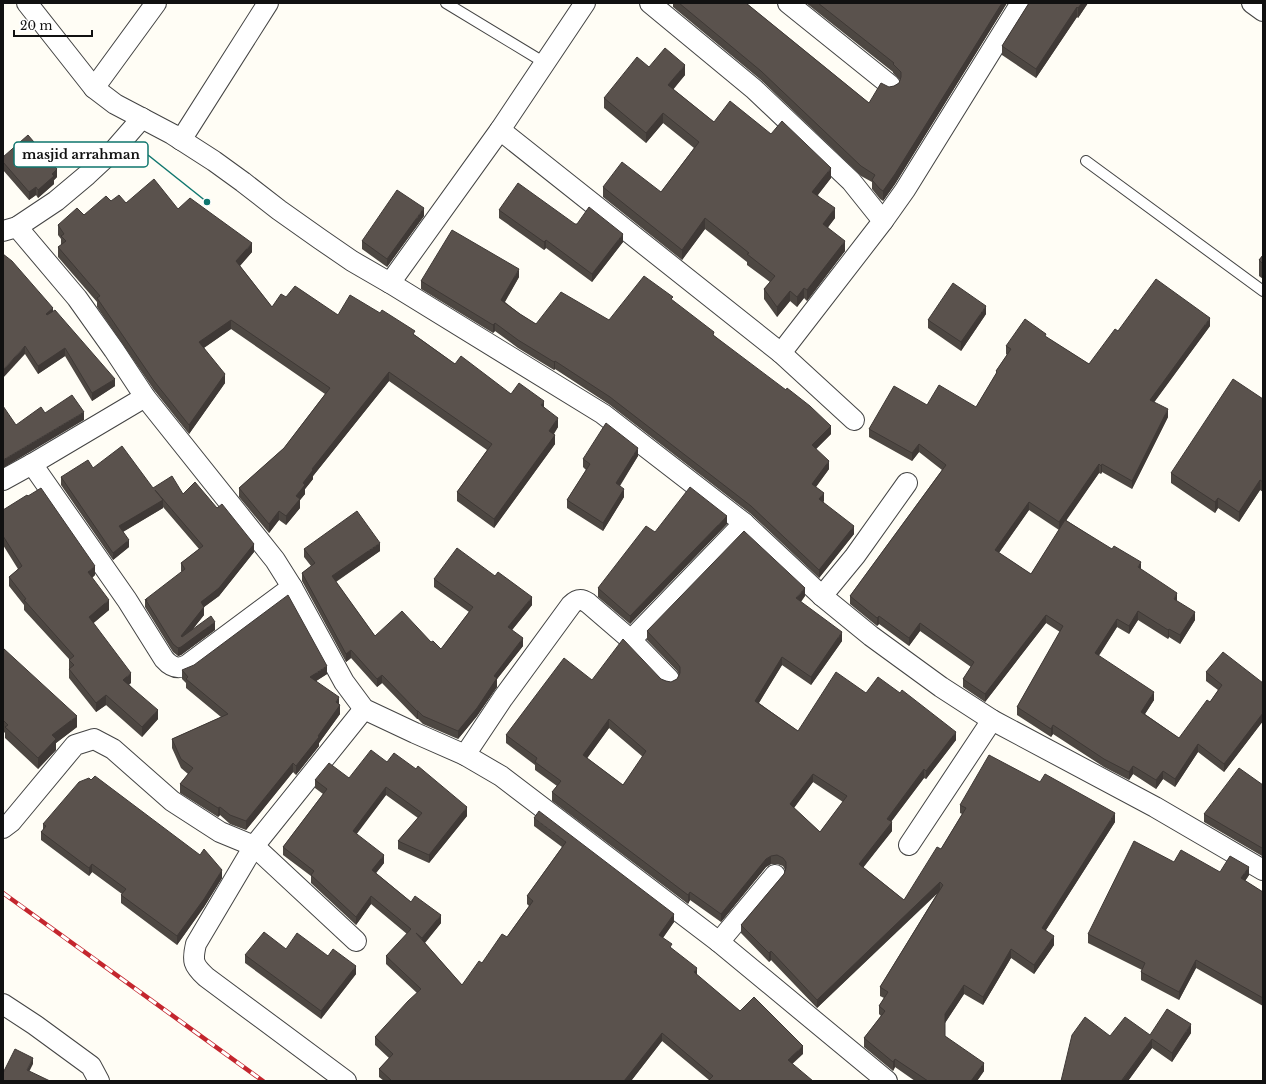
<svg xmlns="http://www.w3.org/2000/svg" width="1266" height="1084" viewBox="0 0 1266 1084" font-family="'Libre Baskerville',serif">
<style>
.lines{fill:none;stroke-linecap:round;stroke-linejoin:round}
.service-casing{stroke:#444;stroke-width:12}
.minor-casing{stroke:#444;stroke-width:22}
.service{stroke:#fff;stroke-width:10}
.minor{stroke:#fff;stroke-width:20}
.rail-casing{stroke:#c4262e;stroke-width:4.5}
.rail{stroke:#fff;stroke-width:3;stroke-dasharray:9;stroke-linecap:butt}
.wall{fill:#4d4742;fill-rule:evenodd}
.shaded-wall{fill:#3f3936}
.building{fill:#5a524d;stroke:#3f3936;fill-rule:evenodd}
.leader{fill:none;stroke:#0f766e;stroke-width:1.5}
.callout-dot{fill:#0f766e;stroke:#fff;stroke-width:1.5}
.callout{fill:#fff;stroke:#0f766e;stroke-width:1.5}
.callout-label{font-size:13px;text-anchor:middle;font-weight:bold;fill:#111}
</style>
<rect width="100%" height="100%" fill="#fffdf5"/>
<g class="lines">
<defs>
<g id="service">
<path d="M446,3L545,63"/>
<path d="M1086,161L1263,291"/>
</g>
<g id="minor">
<path d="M27,3L94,88L115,104L172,134L214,161L243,182L279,210L320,239L352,261L390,283L500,130L585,3"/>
<path d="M650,3L754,89L851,181L883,221L781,353"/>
<path d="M788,3L890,85"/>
<path d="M1252,3L1263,11"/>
<path d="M94,88L156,3"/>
<path d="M500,130L781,353L854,420"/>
<path d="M181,140L268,3"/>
<path d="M883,221L905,190L1021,3"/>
<path d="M17,227L77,298L114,350L145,397L275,560L292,587L344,682L364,709L415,733L465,755L501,776L719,942L887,1081"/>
<path d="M3,231L17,227L56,201L87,175L115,149L142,118"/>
<path d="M390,283L603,414L744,523L822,596L871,636L941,687L992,720L1155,807L1263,870"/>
<path d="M32,464L127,600L164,659C171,667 177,670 187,665L292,587"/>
<path d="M3,480L32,464L145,397"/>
<path d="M822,596L855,556L907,483"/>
<path d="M631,640L744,523"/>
<path d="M465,755L503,698L571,605C577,599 581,598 588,603L631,640L669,679"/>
<path d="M3,828L11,822L75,745L94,739L113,749L172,801L220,832L254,846L356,941"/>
<path d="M909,845L992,720"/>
<path d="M719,942L775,875"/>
<path d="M3,1004L35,1025L91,1066L99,1081"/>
<path d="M346,1081L206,977C193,965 192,961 196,944L254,846L364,709"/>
</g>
</defs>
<use href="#service" class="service-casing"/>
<use href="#minor" class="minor-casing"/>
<use href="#service" class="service"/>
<use href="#minor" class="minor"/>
<defs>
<path id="rail" d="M3,893L263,1081"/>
</defs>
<use href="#rail" class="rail-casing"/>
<use href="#rail" class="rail"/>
</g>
<g class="wall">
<path d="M673,3H746L869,103L889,87L894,86L899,83L900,80L893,73V72L806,3H1007L895,184L883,201L880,199L872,189V182L861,176L761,80L673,7Z"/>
<path d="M1029,3H1088L1078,18L1077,17L1036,78L1002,55V46Z"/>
<path d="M649,67L685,75L673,89L714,122L771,134L831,178L818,195L835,218L828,227L845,251L807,301L804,298L797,307L790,301L777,317L764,299V289L770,282L747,265V262L705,229L682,260L603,197V187L661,192L694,148L663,123L646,143L604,108V98Z"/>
<path d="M3,157L57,177L54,180V184L38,198L36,195L29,200L3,170Z"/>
<path d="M111,201L178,209L252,252L240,266L272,307L286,297L338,315L415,335L455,364L511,394L544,407L558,427L554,434L555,444L494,528L457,501V492L487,450L389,381L313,476V479L305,489V494L300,500V508L286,525L279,520L269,533L239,497V488L284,448L325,394L231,329L204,348L225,383L189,434L154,390L97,307V302L58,257V247L61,245V239L58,235V225L84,215Z"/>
<path d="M499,210L575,224L623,242L592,282L546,248L544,250L499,218Z"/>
<path d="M424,216L387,267L362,249V241Z"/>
<path d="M3,254L53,311L115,386L92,401L65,356L38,374L25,354Z"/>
<path d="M1263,255V279L1259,276V260Z"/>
<path d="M519,277L505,302L520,314L536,324L609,320L673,301L831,434L816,449L829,469L816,487L824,501L823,502L854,534L819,578L751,514L610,405L555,369L554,370L518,348L495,331L493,333L421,289V281Z"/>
<path d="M986,314L961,351L928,328V320Z"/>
<path d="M1210,326L1154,402L1168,417L1132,489L1102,472L1101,474L1099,473L1066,520L1141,569L1177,601L1195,620L1180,644L1169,637L1168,639L1138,620L1129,634L1117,627L1098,656L1154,700L1145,714L1179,738L1210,702L1218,690L1206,681V672L1263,683V721L1224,772L1198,752L1175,787L1163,779L1156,789L1133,774L1129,780L1104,767L1053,734L1051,737L1017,715V707L1060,632L1046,623L985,702L963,687V679L971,667L920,631L909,646L879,624L877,626L850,604V596L942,470L919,452L912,461L869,437V429L927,405L976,407L996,374V371L1007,355L1006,354V346L1046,337L1089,364L1118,331ZM1029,510L1059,530L1031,574L999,553Z"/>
<path d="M1263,399V492L1260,490L1239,522L1218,508L1215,513L1171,483V473Z"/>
<path d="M638,456L620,486L624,497L603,531L567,508V500L586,470L583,467V459Z"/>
<path d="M93,468L153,488L183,494L254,552L219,596L204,607V615L192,630H215L181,655L178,656L173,652L145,607V599L146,600L182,572L181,571V563L199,549L163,507V508L123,532L129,547L113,560L61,485V477Z"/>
<path d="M3,510L95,575L92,578L109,610L93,623L131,683L129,684L158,719L142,737L106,705L96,712L69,678V659L24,610V605L9,586V577L18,569L3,545Z"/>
<path d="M727,524L630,624L598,597V588L655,532Z"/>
<path d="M304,549L380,551L336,582L375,636L431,642L441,649L469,612L434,587V579L532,605L512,630L523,646L497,679V687L477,716L458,739L423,724L418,719H417L382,683L377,687L351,658L346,662L302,581V573L311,566L304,557Z"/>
<path d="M805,596L801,602L842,641L811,685L782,665L759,703L798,731L866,693L956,740L926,779L924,778L891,822L892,831L863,867L904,900L941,849L962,814L960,813V805L1115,822L1046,930L1054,945L1034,974L1011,958L983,1005L964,994L945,1023V1036L984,1071L977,1081H915L895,1067L893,1071L864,1047V1038L881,1016L879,1014V1006L884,998L880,996V987L938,892L817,1008L771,960L769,962L741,933V925L784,874L785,870L783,866L777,864H771L766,867L721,922L690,900L688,904L552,801V792L557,786L535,770V765L506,743V735L592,680L661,679L666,681L671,682L677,679L679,675L677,671L647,640V631ZM609,728L643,757L623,785L587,758ZM813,782L843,802L820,832L794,808Z"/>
<path d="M3,648L77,727L56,743V750L38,769L5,738V733L3,731Z"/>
<path d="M182,670L327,674L316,681L339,704L340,714L319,743V746L296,775L293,772L246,830L230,824L220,815L218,817L180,793V784L188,774L181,768L172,748V739L221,717L186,688V683L182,679Z"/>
<path d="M387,762L467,816L429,863L398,849V841L418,818L386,795L356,834L384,863L376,873L411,902L441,923L425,943L462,985L482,963L507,937L529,906L527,904V896L562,847L534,826V818L674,922L663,938L672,949L697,975L740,1011L803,1054L709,1080L662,1041L631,1081H384L379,1077V1069L389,1058L375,1045V1037L417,993L386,964V956L407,934L371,904L356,925L311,883V876L283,855V847L323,794L315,788V780L349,778Z"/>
<path d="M1263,785L1262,856L1204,822V814Z"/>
<path d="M43,824L222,878L204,907L177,945L121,903V895L122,894L92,872L89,876L41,840V832L43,830Z"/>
<path d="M1174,862L1220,872L1249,875L1245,881L1263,892V1006L1196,968L1179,1000L1141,980V972L1142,970L1088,943V934Z"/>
<path d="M286,949L328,956L356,974L321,1019L245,963V955Z"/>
<path d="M1191,1033L1172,1062L1152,1048L1128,1081H1061L1110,1036L1150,1035Z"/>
</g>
<g class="shaded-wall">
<path d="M1002,3H1007L895,184L883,201V191Z"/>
<path d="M1082,3H1088L1078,18V8Z"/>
<path d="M1077,7V17L1036,78V69Z"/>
<path d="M685,65V75L668,96V85Z"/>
<path d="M663,113V123L646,143V133Z"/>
<path d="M831,168V178L812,202V192Z"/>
<path d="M57,169V177L54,180V184L38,198V190L52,174Z"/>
<path d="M36,187V195L29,200V192Z"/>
<path d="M424,208V216L387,267V259Z"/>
<path d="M835,208V218L823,234V224Z"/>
<path d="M705,218V229L682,260V250Z"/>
<path d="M623,234V242L592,282V274Z"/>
<path d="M546,240V248L544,250V242Z"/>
<path d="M845,241V251L807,301V290Z"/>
<path d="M252,243V252L236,270V261Z"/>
<path d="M519,269V277L501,308V300Z"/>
<path d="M804,288V298L797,307V297Z"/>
<path d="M790,291V301L777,317V307Z"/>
<path d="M986,306V314L961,351V342Z"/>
<path d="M53,308V316L46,322V314Z"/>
<path d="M1210,318V326L1150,408V400Z"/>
<path d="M231,320V329L199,351V342Z"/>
<path d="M495,323V331L493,333V325Z"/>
<path d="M25,346V354L3,378V370Z"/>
<path d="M65,348V356L38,374V366Z"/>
<path d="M555,361V369L554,370V362Z"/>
<path d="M389,372V381L313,476V479L305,489V494L300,500V508L286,525V516L303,483L312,469Z"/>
<path d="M225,374V383L189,434V425Z"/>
<path d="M115,379V386L92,401V393Z"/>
<path d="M544,401V410L541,405Z"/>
<path d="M1168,409V417L1132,489V481Z"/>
<path d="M84,412V420L3,468V460Z"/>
<path d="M558,418V427L549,440V431Z"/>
<path d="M831,426V434L812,453V445Z"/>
<path d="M555,435V444L494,528V519Z"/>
<path d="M919,444V452L912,461V453Z"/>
<path d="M638,448V456L616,491V483Z"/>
<path d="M829,461V469L812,492V484Z"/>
<path d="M1099,464V473L1059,531V522Z"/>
<path d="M1102,464V472L1101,474V466Z"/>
<path d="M1260,480V490L1239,522V512Z"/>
<path d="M624,489V497L603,531V523Z"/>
<path d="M824,493V501L819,507V499Z"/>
<path d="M1218,498V508L1215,513V502Z"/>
<path d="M163,500V508L119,534V526Z"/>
<path d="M1029,502V510L995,558V550Z"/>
<path d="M279,511V520L269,533V524Z"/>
<path d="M727,516V524L630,624V616Z"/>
<path d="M854,526V534L819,578V570Z"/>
<path d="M129,540V547L113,560V553Z"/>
<path d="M380,543V551L332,584V576Z"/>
<path d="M254,544V552L219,596L204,607V615L181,644V636L201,602Z"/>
<path d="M1141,562V571L1138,567Z"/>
<path d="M95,566V575L88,581V572Z"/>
<path d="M805,588V596L796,607V598Z"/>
<path d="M1177,593V602L1174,599Z"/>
<path d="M532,597V605L508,635V627Z"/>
<path d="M109,600V610L89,627V617Z"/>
<path d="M1138,611V620L1129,634V626Z"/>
<path d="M1195,612V620L1180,644V635Z"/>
<path d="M1046,615V623L985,702V694Z"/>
<path d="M879,616V624L877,626V618Z"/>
<path d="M1117,619V627L1095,662V653Z"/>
<path d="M215,622V630L181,655L178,656V648Z"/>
<path d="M920,623V631L909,646V638Z"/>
<path d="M1169,629V637L1168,639V630Z"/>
<path d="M842,632V641L811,685V677Z"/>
<path d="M523,638V646L497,679V687L477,716L458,739V731L494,676Z"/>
<path d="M351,650V658L346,662V654Z"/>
<path d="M782,657V665L755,709V701Z"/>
<path d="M327,666V674L310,685V677Z"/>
<path d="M131,673V683L123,689V680Z"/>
<path d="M382,675V683L377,687V679Z"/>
<path d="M1154,692V700L1141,720V712Z"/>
<path d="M106,695V705L96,712V703Z"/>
<path d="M339,697V706L336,702Z"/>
<path d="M340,705V714L319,743V746L296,775V766Z"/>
<path d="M158,710V719L142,737V727Z"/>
<rect x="417" y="711" width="1" height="8"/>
<path d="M1263,713V721L1224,772V764Z"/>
<path d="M77,716V727L56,743V750L38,769V758L52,735Z"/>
<path d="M609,719V728L583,764V755Z"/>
<path d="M1053,725V734L1051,737V729Z"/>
<path d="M956,732V740L926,779V771Z"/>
<path d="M1198,744V752L1175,787V779Z"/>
<path d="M293,763V772L246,830V821Z"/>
<path d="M1133,766V774L1129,780V772Z"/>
<path d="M924,769V778L887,827V819Z"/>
<path d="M1163,771V779L1156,789V780Z"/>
<path d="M813,774V782L790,813V804Z"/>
<path d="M386,787V795L353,839V831Z"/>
<path d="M220,807V815L218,817V808Z"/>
<path d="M467,807V816L429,863V855Z"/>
<path d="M1115,813V822L1042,936V928Z"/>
<path d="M892,822V831L859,873V864Z"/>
<path d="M384,855V863L372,878V870Z"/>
<path d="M771,856V864L766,867L721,922V914L766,859Z"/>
<path d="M92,864V872L89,876V868Z"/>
<path d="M1249,867V875L1241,887V878Z"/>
<path d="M222,870V878L204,907L177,945V936Z"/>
<path d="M940,882V891L817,1008V1000Z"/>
<path d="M690,892V900L688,904V895Z"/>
<path d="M371,896V904L356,925V917Z"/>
<path d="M674,914V922L659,943V935Z"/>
<path d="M441,915V923L422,946V938Z"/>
<path d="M1054,936V945L1034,974V965Z"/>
<path d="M1011,949V958L983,1005V997Z"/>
<path d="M771,951V960L769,962V953Z"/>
<path d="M1196,960V968L1179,1000V992Z"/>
<path d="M356,966V974L321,1019V1011Z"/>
<path d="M697,968V976L694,972Z"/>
<path d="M964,985V994L945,1023V1014Z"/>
<path d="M1191,1024V1033L1172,1062V1053Z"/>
<path d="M662,1033V1041L631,1081H624Z"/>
<path d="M1152,1039V1048L1128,1081H1122Z"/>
<path d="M803,1046V1054L788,1068V1060Z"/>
<path d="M33,1058V1064L27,1076V1070Z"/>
<path d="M895,1059V1067L893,1071V1062Z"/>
<path d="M984,1063V1071L977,1081H971Z"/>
</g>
<g class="building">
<path d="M679,3H746L869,103L881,83L889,87L894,86L899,83L901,77V72L893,64L894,63L818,3H1002L895,174L883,191L880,189L872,180L875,175L861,166L761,71Z"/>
<path d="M1029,3H1082L1078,8L1077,7L1036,69L1002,46Z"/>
<path d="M665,48L685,65L668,85L714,122L730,101L771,134L782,121L831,168L812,192L835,208L823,224L845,241L807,290L804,288L797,297L790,291L777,307L764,289L775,276L747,254L749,253L705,218L682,250L603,187L622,162L661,192L699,142L663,113L646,133L604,98L637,57L649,67Z"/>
<path d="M28,135L57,169L52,174L54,176L38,190L36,187L29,192L3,162V157Z"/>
<path d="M154,179L178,209L190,198L252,243L236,261L272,307L281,294L286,297L295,286L338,315L350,295L380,313L382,310L415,331L413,334L455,364L461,356L511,394L519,383L544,401L541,405L558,418L549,431L555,435L494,519L457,492L492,444L389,372L312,469L313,470L303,483L305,485L296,496L300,499L286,516L279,511L269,524L239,488L284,448L330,388L231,320L199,342L225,374L189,425L154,381L97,298L100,296L58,247L66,241L61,236L64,234L58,225L77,208L84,215L106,196L111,201L119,195L126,203Z"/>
<path d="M518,183L575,224H577L589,207L623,234L592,274L546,240L544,242L499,210Z"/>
<path d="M397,190L424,208L387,259L362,241Z"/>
<path d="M452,230L519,269L501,300L520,314L536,324L561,292L609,320L644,276L673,297L671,299L714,332L713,335L786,390L787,388L810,406L831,426L812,445L829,461L812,484L824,493L819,499L854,526L819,570L751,506L610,397L555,361L554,362L518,340L495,323L493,325L421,281Z"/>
<path d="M3,254L12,261L53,308L46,314L47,315L55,310L115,379L92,393L65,348L38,366L25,346L3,370Z"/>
<path d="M1263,255V264L1259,260Z"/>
<path d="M1156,279L1210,318L1150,400L1168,409L1132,481L1102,464L1101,466L1099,464L1059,522L1029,502L995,550L1031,574L1065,520L1112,549L1114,546L1141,562L1138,567L1177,593L1174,599L1195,612L1180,635L1169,629L1168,630L1138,611L1129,626L1117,619L1095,653L1154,692L1141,712L1179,738L1207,700L1210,702L1222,685L1206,672L1223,652L1263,683V713L1224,764L1198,744L1175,779L1163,771L1156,780L1133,766L1129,772L1104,759L1053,725L1051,729L1017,707L1063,626L1046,615L985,694L963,679L974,662L920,623L909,638L879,616L877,618L850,596L946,465L919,444L912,453L869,429L894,386L927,405L939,385L976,407L997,372L996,371L1011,349L1006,346L1025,319L1046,334L1045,336L1089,364L1115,329L1118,331Z"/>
<path d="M953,283L986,306L961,342L928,320Z"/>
<path d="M1233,379L1263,399V482L1260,480L1239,512L1218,498L1215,502L1171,473Z"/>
<path d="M72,395L84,412L3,460V406L16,425L41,407L45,413Z"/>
<path d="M606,423L638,448L616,483L624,489L603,523L567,500L590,464L583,459Z"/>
<path d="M122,446L153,488L172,476L183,494L195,482L217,508L222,504L254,544L219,588L201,602L204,607L181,636L182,637L211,616L215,622L181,647L178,648L173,644L145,599L147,601L146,599L185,569L181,563L203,546L155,490L163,500L119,526L129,540L113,553L61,477L88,460L93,468Z"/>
<path d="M690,487L727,516L630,616L598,588L646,526L655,532Z"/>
<path d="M41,488L95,566L88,572L109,600L89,617L131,673L123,680L158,710L142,727L106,695L96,703L69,669L74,665L69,660L74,656L24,600L26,599L9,577L22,566L3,536V510L27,495L28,496Z"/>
<path d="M357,511L380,543L332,576L375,636L402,611L431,642L433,641L441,649L473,607L434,579L457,548L495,576L498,572L532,597L508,627L523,638L494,676L497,678L477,708L458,731L423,716L418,711H417L382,675L377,679L351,650L346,654L302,573L315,563L304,549Z"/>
<path d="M744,531L805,588L796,598L842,632L811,677L782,657L755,701L798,731L836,672L866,693L878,677L900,693L902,690L956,732L926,771L924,769L887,819L892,822L859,864L904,900L937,847L941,849L966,808L960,805L989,755L1040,782L1045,774L1115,813L1042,928L1054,936L1034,965L1011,949L983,997L964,985L945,1014V1036L984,1063L971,1081H928L895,1059L893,1062L864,1038L885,1011L879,1006L888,992L880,987L943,885L940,882L817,1000L771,951L769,953L741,925L784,874L786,868V862L783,858L777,855L771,856L766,859L721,914L690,892L688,895L552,792L561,781L535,762L537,758L506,735L564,658L592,680L623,639L661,679L666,681L671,682L677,679L680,673V667L677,663L647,631ZM609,719L646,751L623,785L583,755ZM813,774L847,796L820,832L790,804Z"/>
<path d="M288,595L327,666L310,677L339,697L336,702L340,705L318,736L319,737L296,766L293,763L246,821L230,815L220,807L218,808L180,784L193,768L181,759L172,739L228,714L186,679L188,677L182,670L194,665Z"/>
<path d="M3,648L77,716L52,735L56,739L38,758L5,727L8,725L3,720Z"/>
<path d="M371,750L387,762L394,753L416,769L418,766L467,807L429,855L398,841L422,813L386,787L353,831L384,855L372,870L411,902L415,896L441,915L422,938L416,933L462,985L479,961L482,963L502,934L507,937L533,901L527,896L566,842L534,818L539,811L674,914L659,935L672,944L670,947L697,968L694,972L740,1011L754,997L803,1046L788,1060L813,1081H708L713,1076L662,1033L624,1081H392L379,1069L393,1054L375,1037L408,1001L421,989L386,956L411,929L371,896L356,917L311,875L314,871L283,847L327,789L315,780L329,763L349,778Z"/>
<path d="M1239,768L1263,785V847L1262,848L1204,814Z"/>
<path d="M95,776L200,855L204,849L222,870L204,899L177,936L121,895L126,889L92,864L89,868L41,832L46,826L43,824L79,782L89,778L91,780Z"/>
<path d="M1134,841L1174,862L1181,850L1220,872L1230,856L1249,867L1241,878L1263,892V998L1196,960L1179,992L1141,972L1145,963L1088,934Z"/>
<path d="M264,932L286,949L297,933L328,956L333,949L356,966L321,1011L245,955Z"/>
<path d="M1167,1009L1191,1024L1172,1053L1152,1039L1122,1080V1081H1061L1072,1035L1085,1017L1110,1036L1125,1017L1150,1035Z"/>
<path d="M15,1049L33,1058L27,1070L50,1081H3V1073Z"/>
</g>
<path class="leader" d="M207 202L148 155"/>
<circle class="callout-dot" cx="207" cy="202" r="4"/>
<rect class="callout" x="14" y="142" width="134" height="25" rx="4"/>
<g class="callout-label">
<text x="81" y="159">masjid arrahman</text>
</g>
<rect width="1266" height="1084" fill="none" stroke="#111111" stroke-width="8"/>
<path d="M14 30v6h78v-6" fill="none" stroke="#111111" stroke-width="2"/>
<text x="20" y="30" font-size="12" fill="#111111" stroke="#ffffff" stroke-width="3" paint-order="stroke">20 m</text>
</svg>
